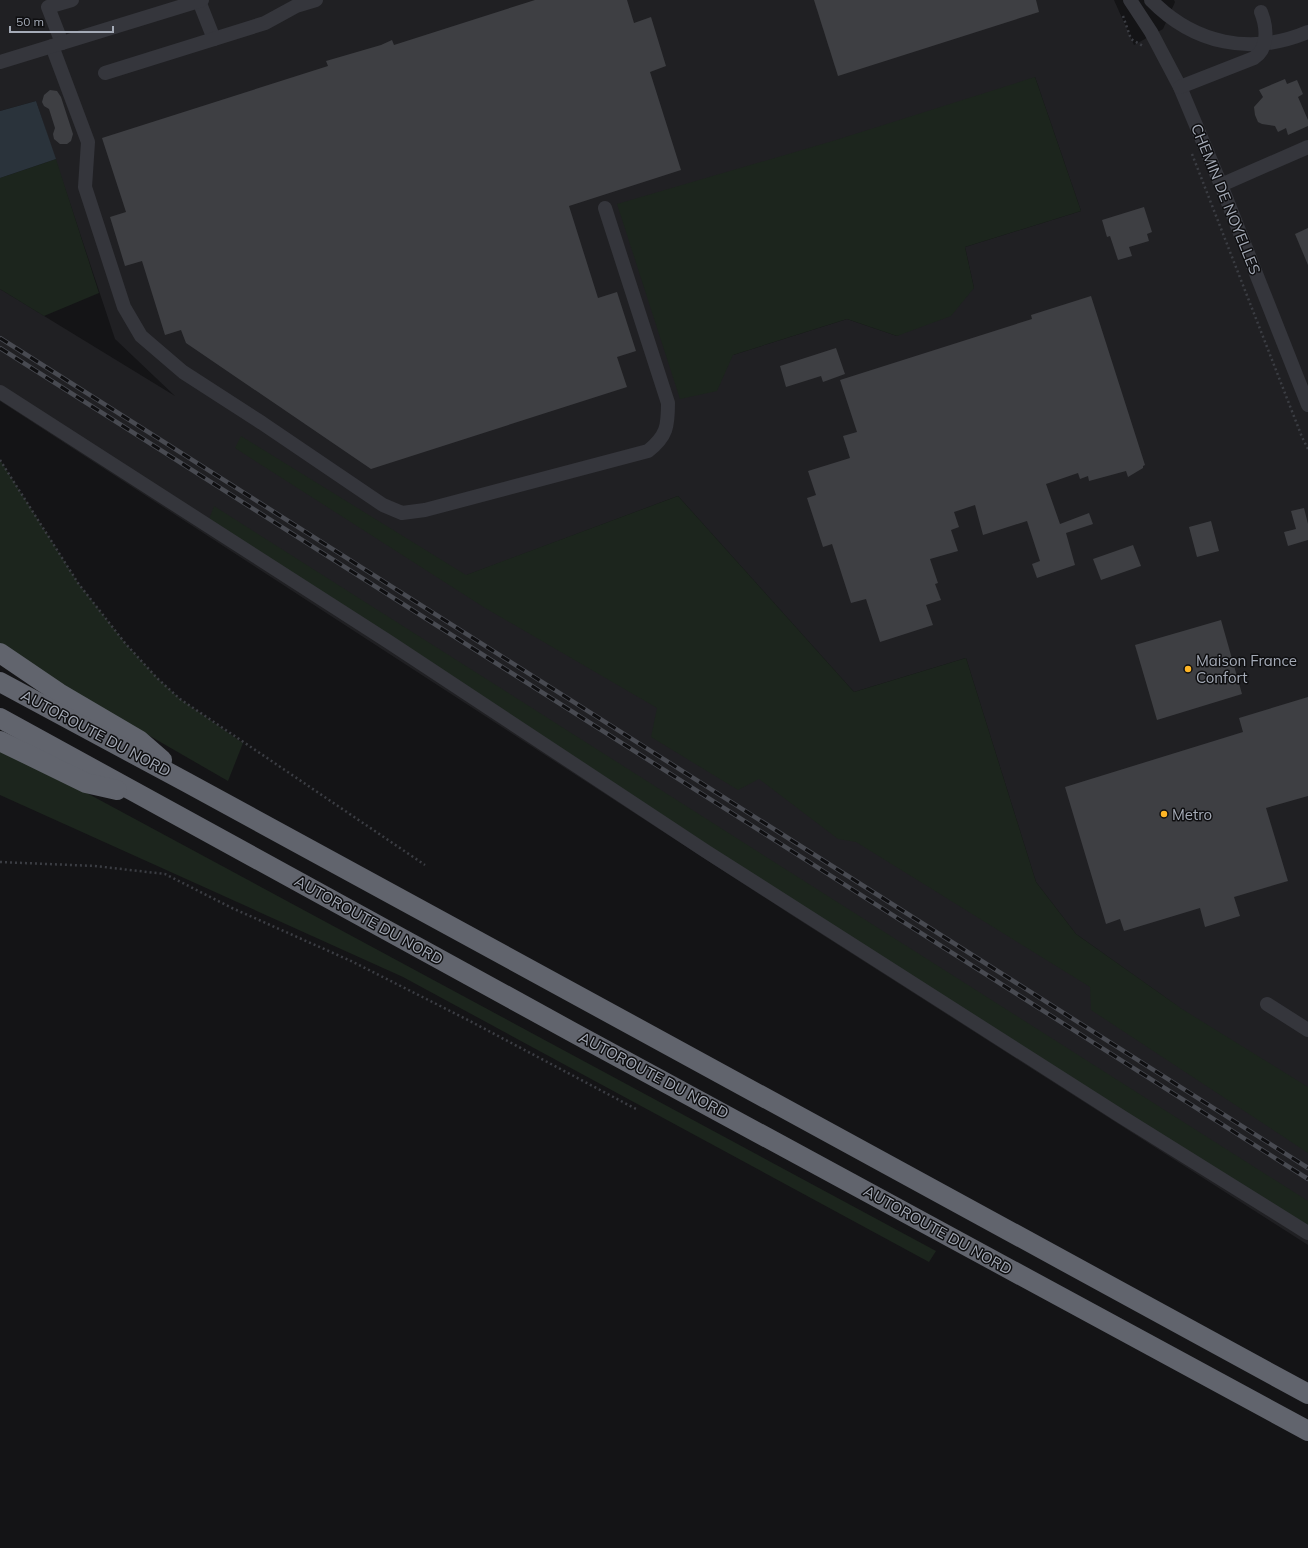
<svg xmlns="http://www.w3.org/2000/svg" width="1308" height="1548" viewBox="0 0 1308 1548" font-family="Mulish,sans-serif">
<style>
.built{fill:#202023;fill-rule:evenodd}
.green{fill:#1c251d}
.water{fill:#2a333b}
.building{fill:#3e3f43}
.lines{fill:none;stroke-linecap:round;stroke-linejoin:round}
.path{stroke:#3b3d43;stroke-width:2.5;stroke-dasharray:2 3;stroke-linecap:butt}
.minor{stroke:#35363c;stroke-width:14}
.highway{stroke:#61646d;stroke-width:20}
.rail-casing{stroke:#484a51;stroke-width:4.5}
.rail{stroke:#0f0f11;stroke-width:3;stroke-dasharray:9;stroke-linecap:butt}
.poi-dot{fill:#feb525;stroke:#0f0f11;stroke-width:1.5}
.labels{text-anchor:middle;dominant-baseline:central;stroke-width:3;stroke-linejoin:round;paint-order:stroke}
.street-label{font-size:15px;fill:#a5abb7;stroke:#0f0f11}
.poi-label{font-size:15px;fill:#a5abb7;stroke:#0f0f11;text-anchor:start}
</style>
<rect width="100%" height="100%" fill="#141416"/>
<path class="built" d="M0,0H1114L1134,45L1163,29L1175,2L1174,0H1308V1245L793,916L0,401V289L175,396L115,339L36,101L0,111ZM1035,77L1081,211L965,247L974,288L897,336L847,319L733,355ZM678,496L854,692L966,658L1036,882L1076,934L1176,1005L467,575Z"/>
<g class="green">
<path d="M1035,77L1081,211L965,247L974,288L951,316L897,336L847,319L733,355L717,391L680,399L617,204L836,140Z"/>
<path d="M56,159L99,293L44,316L0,289V178Z"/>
<path d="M241,436L466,575L678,496L854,692L966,658L1036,882L1076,934L1182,1009L1308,1087V1153L1091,1010L1090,987L856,842L838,839L759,779L738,790L651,737L657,708L485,608L235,448Z"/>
<path d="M0,460L78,583L125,643L157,678L180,699L243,743L228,781L39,672L0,645Z"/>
<path d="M214,506L1308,1201V1232L207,525Z"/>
<path d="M0,750L83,791L936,1251L929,1262L403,977L0,795Z"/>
</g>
<path class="water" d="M36,101L56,159L0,178V111Z"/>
<g class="building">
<path d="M535,0H627L634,23L651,17L666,66L650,72L681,170L569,206L598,298L617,292L636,351L617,357L627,387L371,469L186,343L181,330L165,335L142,261L125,266L110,217L126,212L102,138L328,66L326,61L381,45L392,40L394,45Z"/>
<path d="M814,0H1036L1039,12L838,76Z"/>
<path d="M1285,79L1287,84L1297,80L1303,94L1298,97L1308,120V126L1288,135L1286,128L1278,132L1275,126L1262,124L1258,122L1255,115L1254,107L1263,97L1259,90Z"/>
<path d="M50,90L57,91L61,97L73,134L71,141L67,144H60L54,139L53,134L55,128L49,109L44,106L42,102L44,95Z"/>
<path d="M1144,207L1152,232L1147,234L1149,241L1129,247L1132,256L1118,260L1110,236L1107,237L1102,220Z"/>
<path d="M1308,228V265L1295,234Z"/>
<path d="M1091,296L1145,465L1143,466V468L1128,477L1126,471L1089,481L1088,476L1080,479L1078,473L1046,484L1060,524L1089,513L1093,524L1066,533L1075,565L1037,578L1032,564L1040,561L1027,521L983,535L975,505L954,512L959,527L951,530L958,551L930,559L938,583L935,584L941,600L926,605L933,625L880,642L866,599L851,603L832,544L823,547L807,498L816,495L808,471L850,458L843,436L857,432L840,380L1032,319L1031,315Z"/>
<path d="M836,348L845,374L823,382L821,376L786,387L780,366Z"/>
<path d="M1304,508L1308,524V540L1288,546L1284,532L1296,529L1291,511Z"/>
<path d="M1211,521L1219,551L1197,557L1189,527Z"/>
<path d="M1133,545L1141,566L1101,580L1093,559Z"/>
<path d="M1221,620L1242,694L1157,720L1135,645Z"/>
<path d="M1308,697V796L1266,808L1288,881L1234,897L1240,916L1205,927L1200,908L1124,931L1120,919L1106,924L1065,787L1243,732L1239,718Z"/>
</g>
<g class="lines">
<g class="path">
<path d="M1123,16L1131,39L1143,46"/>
<path d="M1192,154L1302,437L1308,449"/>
<path d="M0,460L78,583L125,643L157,678L180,699L425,865"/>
<path d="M0,862L95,866L165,874L232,908L351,961L466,1019L636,1109"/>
</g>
<g class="minor">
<path d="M1130,0L1151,32L1180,87L1221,185L1308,405"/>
<path d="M1151,0C1194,44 1251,56 1308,32"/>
<path d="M199,1L214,39"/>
<path d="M62,43L48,7L72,0"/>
<path d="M52,46L88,142L85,187L124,307L141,336L183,372L262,423L383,505L402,513L425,510L648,451C667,436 668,426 668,403L605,208"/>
<path d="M0,62L202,0"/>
<path d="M105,73L265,23L296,6L316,0"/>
<path d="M1180,87L1254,58C1269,48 1267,27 1261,12"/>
<path d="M1221,185L1308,147"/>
<path d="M0,392L389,642L707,852L1122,1117L1308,1233"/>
<path d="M1267,1004L1308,1030"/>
</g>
<g class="highway">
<path d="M0,653L59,693L139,740L162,760"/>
<path d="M0,682L186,782L1308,1394"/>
<path d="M0,718L574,1033L1308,1431"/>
<path d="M0,741L86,783L117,790"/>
</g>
<defs>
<g id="rail">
<path d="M0,338L1308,1168"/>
<path d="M0,348L1308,1179"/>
</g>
</defs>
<use href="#rail" class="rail-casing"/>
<use href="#rail" class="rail"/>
</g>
<g class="poi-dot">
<circle cx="1188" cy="669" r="4"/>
<circle cx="1164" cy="814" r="4"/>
</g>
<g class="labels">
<g class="street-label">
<text transform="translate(1226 199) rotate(68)">CHEMIN DE NOYELLES</text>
<text transform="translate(96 733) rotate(28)">AUTOROUTE DU NORD</text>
<text transform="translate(369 920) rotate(29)">AUTOROUTE DU NORD</text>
<text transform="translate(654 1075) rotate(28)">AUTOROUTE DU NORD</text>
<text transform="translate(938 1230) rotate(29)">AUTOROUTE DU NORD</text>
</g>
<g class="poi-label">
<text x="1196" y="660">Maison France<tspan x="1196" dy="17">Confort</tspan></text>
<text x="1172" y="814">Metro</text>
</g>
</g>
<path d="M10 26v6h103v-6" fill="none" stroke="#a5abb7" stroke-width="2"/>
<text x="16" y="26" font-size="12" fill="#a5abb7" stroke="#0f0f11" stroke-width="3" paint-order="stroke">50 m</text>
</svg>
